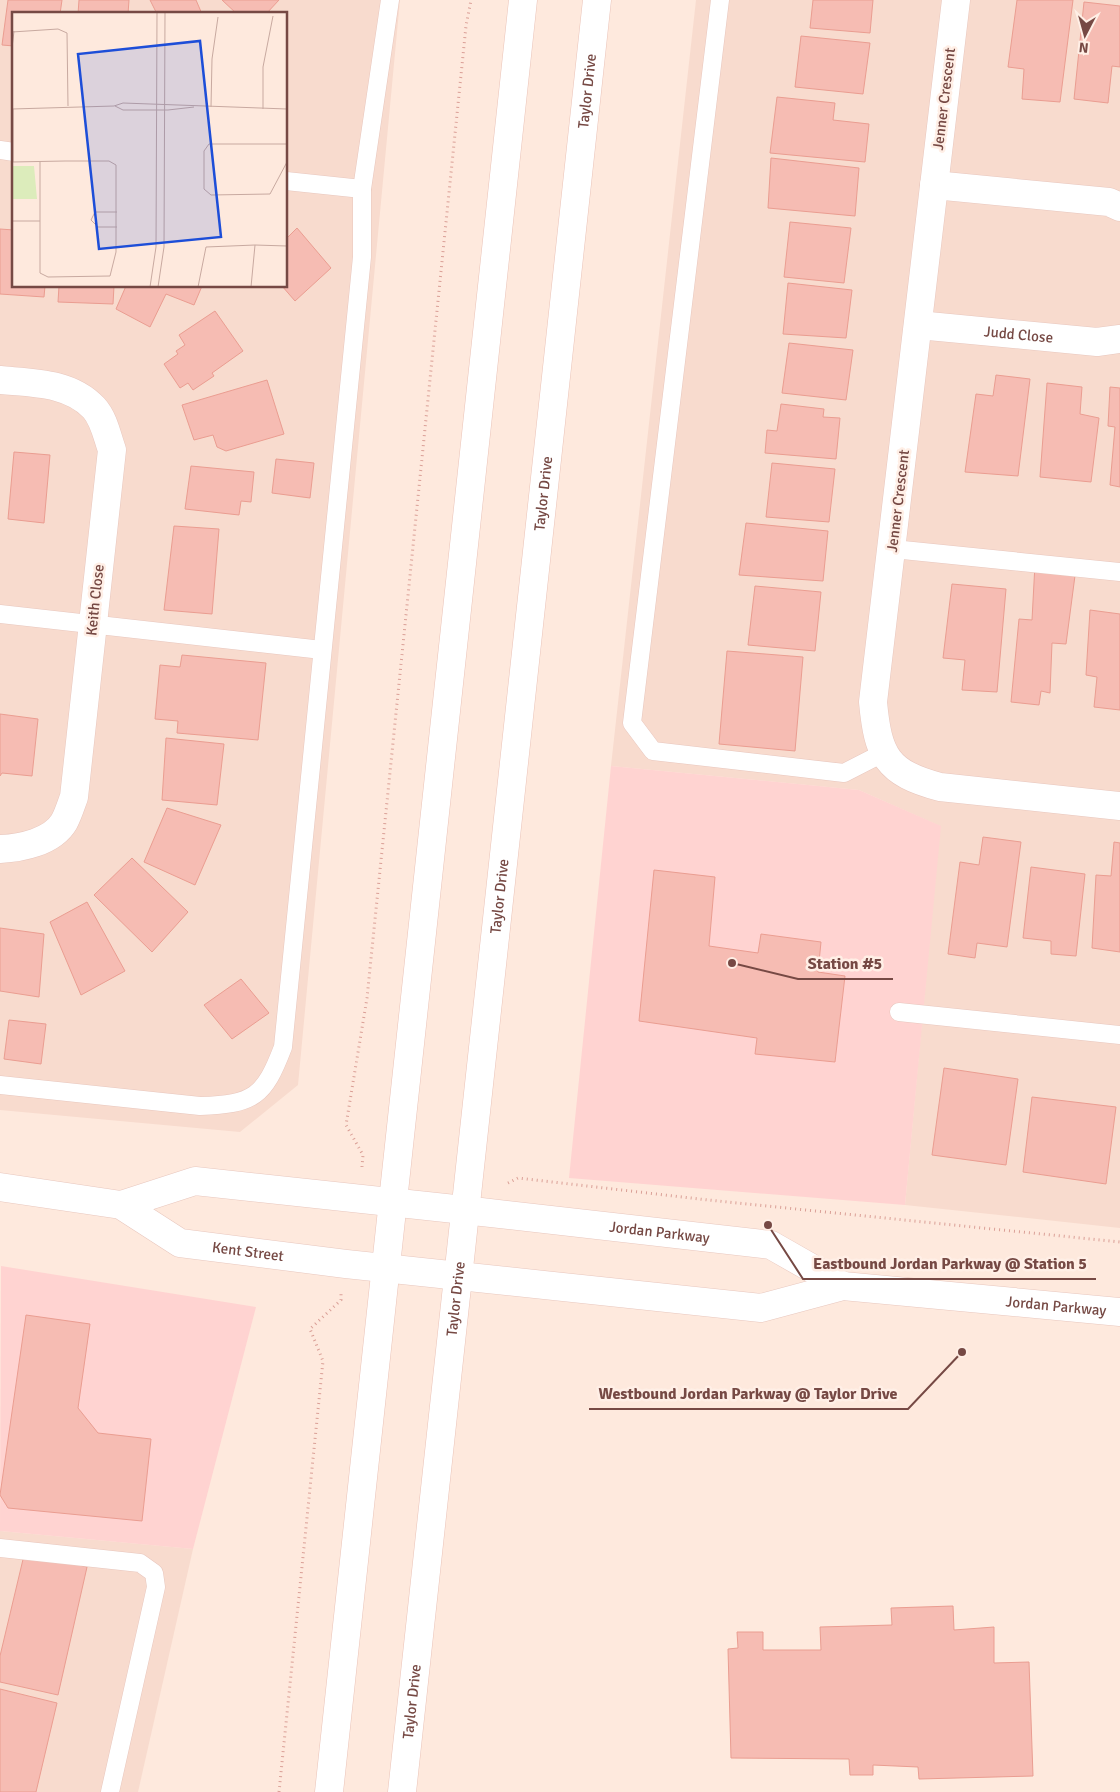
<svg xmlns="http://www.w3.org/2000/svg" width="1120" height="1792" viewBox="0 0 1120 1792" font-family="Signika,sans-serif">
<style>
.residential{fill:#f8dbce;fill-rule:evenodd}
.commercial{fill:#ffd3d1}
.building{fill:#f6bcb3;stroke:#ea9d91}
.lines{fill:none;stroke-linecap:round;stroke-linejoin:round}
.service-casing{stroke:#e8c7be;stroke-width:19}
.minor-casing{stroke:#e8c7be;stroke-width:29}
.tertiary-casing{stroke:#e8c7be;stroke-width:29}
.secondary-casing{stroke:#eac3b8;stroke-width:29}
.path{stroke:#da9f96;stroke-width:3;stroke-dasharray:1 4;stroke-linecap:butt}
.service{stroke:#fff;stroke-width:18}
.minor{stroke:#fff;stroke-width:28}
.tertiary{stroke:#fff;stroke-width:28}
.secondary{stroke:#fff;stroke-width:28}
.labels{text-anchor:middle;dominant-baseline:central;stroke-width:5;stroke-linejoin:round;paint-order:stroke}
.street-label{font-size:15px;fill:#764944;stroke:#ffefe6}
.inset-road{fill:none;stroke:#c8a9a0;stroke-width:1}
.view{fill:#1d4ed8;fill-opacity:0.15;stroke:#1d4ed8;stroke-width:2.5}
.inset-edge{fill:none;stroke:#764944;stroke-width:2.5}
.leader{fill:none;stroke:#764944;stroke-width:2}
.callout-dot{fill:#764944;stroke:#ffefe6;stroke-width:2}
.callout-label{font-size:16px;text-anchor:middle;font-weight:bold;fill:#764944;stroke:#ffefe6;stroke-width:5;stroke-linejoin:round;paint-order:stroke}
</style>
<rect width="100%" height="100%" fill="#fee9dd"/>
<g class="residential">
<path d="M0,0H400L298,1085L240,1132L0,1110ZM14,14H286V286H14Z"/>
<path d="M696,0H1120V1228L905,1205L940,826L859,790L611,766Z"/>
<path d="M0,1531L193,1549L138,1792H0Z"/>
</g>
<g class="commercial">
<path d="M611,766L859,790L941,826L905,1205L569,1178Z"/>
<path d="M1,1266L256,1307L193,1549L0,1531Z"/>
</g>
<g class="building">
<path d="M8,0H62L60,14H14V46L2,45Z"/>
<path d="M79,0H129L128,14H78Z"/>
<path d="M150,0H196L202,14H157Z"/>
<path d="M222,0H279L266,14H237Z"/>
<path d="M813,0H873L870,33L810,28Z"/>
<path d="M1017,0H1073L1060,102L1022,99L1024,69L1008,67Z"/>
<path d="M1084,2L1120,6V67L1112,66L1108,103L1074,99Z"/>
<path d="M801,36L870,43L863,94L795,87Z"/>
<path d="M777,97L835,103L833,120L869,124L865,162L770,153Z"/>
<path d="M771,158L859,168L855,216L768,208Z"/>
<path d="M790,222L851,228L844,283L784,277Z"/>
<path d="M297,228L331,268L295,301L282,286H286V239Z"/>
<path d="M0,229L14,230V286H45L44,297L0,294Z"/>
<path d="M788,283L852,290L846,338L783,334Z"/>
<path d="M59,286H114L113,304L58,302Z"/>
<path d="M126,286H202L194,305L166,294L150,327L116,309Z"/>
<path d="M215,311L243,351L212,373L214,376L193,390L188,383L180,388L164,364L178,354L176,351L185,345L179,335Z"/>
<path d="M789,343L853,350L846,400L782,393Z"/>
<path d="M996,375L1030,379L1018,476L965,472L976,394L993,396Z"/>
<path d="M267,380L284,434L226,451L217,447L213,435L194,440L182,405Z"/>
<path d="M1047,383L1082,387L1080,414L1099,418L1091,482L1040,477Z"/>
<path d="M1110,387L1120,388V487L1110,485L1115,427L1108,426Z"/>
<path d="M781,404L824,409L823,417L840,418L836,459L765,453L767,430L777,431Z"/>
<path d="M14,452L50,455L44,523L8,519Z"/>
<path d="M276,459L314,463L310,498L272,493Z"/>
<path d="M772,463L835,469L829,522L766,517Z"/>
<path d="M191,466L254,472L251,502L241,501L239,515L185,509Z"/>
<path d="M746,523L828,531L823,581L739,575Z"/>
<path d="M174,526L219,529L212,614L164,610Z"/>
<path d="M1035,564L1076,568L1066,644L1052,643L1050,693L1041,691L1039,705L1011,702L1019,619L1032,620Z"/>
<path d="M952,584L1006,589L997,692L962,690L965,660L943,658Z"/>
<path d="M755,586L821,592L815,651L748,645Z"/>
<path d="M1090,610L1120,614V710L1094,707L1097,677L1086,675Z"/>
<path d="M727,651L803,657L795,751L719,744Z"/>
<path d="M182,655L266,663L258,740L177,733L178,721L155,719L160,665L180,667Z"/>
<path d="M0,714L38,719L32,776L2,773L0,776Z"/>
<path d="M166,738L224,744L217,805L162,800Z"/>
<path d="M167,808L221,825L195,885L144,862Z"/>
<path d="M983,837L1021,842L1007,947L977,943L975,958L948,954L960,862L979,865Z"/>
<path d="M1114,842L1120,843V952L1092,948L1096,875L1111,876Z"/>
<path d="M132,858L188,912L152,952L94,895Z"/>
<path d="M1031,867L1085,874L1076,956L1051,954V941L1023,938Z"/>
<path d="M654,870L715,877L709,946L758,953L761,934L821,942L818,972L845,976L835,1062L755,1054L757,1038L639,1021Z"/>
<path d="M87,902L125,971L81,995L50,922Z"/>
<path d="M0,928L44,934L39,997L0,991Z"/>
<path d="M241,979L269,1013L232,1039L204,1005Z"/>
<path d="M9,1020L46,1024L41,1064L4,1059Z"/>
<path d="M944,1068L1018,1079L1006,1165L932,1155Z"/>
<path d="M1032,1097L1116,1107L1106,1184L1023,1172Z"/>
<path d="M26,1315L90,1324L78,1408L98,1433L151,1439L142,1521L8,1508L0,1495Z"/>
<path d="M25,1551L87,1567L58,1695L0,1682V1656Z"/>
<path d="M953,1606L954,1630L994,1627V1663L1029,1662L1033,1776L919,1779L918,1767L873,1765V1775H850L849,1759L731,1758L728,1649L738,1648L737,1632H763V1650H821L820,1627L892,1625L891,1608Z"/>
<path d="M0,1689L57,1703L36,1792H0Z"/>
</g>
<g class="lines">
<defs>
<g id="service">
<path d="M720,0L632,723L653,751L844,773L883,753"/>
<path d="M0,150L14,152"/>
<path d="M286,181L362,189"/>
<path d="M893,549L1120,572"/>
<path d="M0,614L322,650"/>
<path d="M899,1012L1120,1035"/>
<path d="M0,1085L200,1106C254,1104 264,1097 283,1047L362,257V189L390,0"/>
<path d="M0,1548L140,1563L154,1573L156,1587L110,1792"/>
</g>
<g id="minor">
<path d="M956,0L873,702C878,756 887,773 940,787L1120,806"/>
<path d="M934,185L1109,202L1120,207"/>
<path id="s1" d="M918,325L1097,342L1120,339"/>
<path d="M0,380C32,383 70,382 94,408C104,419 107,436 112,450L74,797C71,805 68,815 64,822C52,842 21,848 0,849"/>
</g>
<g id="tertiary">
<path id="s2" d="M0,1187L121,1205L180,1243L346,1264L761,1308L843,1286L1120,1312"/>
<path id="s3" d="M121,1205L195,1181L464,1210L771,1245L843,1286"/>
</g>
<g id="secondary">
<path d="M329,1792L523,0"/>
<path id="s4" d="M402,1792L597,0"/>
</g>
</defs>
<use href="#service" class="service-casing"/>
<use href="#minor" class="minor-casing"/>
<use href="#tertiary" class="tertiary-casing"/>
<use href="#secondary" class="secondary-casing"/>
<g class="path">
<path d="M362,1167L363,1155L346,1125L367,998L466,26L471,0"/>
<path d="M508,1183L518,1178L708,1200L1120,1242"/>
<path d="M279,1792L323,1361L310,1329L341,1300V1294"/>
</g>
<use href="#service" class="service"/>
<use href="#minor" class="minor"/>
<use href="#tertiary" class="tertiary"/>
<use href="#secondary" class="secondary"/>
</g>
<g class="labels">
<g class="street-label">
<text stroke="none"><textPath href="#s4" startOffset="1711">Taylor Drive</textPath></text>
<text transform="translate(944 99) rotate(-83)">Jenner Crescent</text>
<text stroke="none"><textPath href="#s1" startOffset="101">Judd Close</textPath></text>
<text stroke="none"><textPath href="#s4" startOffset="1306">Taylor Drive</textPath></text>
<text transform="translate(898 501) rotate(-83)">Jenner Crescent</text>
<text transform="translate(95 600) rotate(-84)">Keith Close</text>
<text stroke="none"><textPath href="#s4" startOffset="901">Taylor Drive</textPath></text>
<text stroke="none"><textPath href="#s3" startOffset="545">Jordan Parkway</textPath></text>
<text stroke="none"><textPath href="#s2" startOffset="261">Kent Street</textPath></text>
<text stroke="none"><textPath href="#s4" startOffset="496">Taylor Drive</textPath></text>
<text stroke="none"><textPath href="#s2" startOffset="1076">Jordan Parkway</textPath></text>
<text stroke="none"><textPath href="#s4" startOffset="91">Taylor Drive</textPath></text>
</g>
</g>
<g transform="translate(12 12)">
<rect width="275" height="275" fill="#fee9dd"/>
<path d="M0,154H22L25,187H0Z" fill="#dcecbb"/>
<path class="inset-road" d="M0,20L46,17L55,21L56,94M0,36L2,19M103,94L111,98H156L182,95M199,95L200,47L206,5M0,97L102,94L111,91L275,97M251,97V55L261,4M275,132H197L192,139V177L199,183L258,182L275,150M0,150L53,149H97L104,153V240L98,264L36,265L28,261V150M1,150V97M0,209H28M105,215H86L79,208L83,200H105M243,233L275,234M138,275L144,235L145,0M146,275L152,235L153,0M186,275L194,235L243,233L239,275"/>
<path class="view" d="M188,29L209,225L87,237L66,42Z"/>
<rect width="275" height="275" class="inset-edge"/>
</g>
<path class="leader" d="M732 963L798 979H893M768 1225L803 1279H1096M962 1352L908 1409H589"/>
<g class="callout-dot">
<circle cx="732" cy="963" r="5"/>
<circle cx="768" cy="1225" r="5"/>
<circle cx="962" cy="1352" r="5"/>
</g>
<g class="callout-label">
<text x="845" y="969">Station #5</text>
<text x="950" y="1269">Eastbound Jordan Parkway @ Station 5</text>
<text x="748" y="1399">Westbound Jordan Parkway @ Taylor Drive</text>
</g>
<g transform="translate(1085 35) rotate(186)" stroke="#ffefe6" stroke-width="4" paint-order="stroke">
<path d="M0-4L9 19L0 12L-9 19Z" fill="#764944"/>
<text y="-8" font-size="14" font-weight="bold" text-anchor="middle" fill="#764944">N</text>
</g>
</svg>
